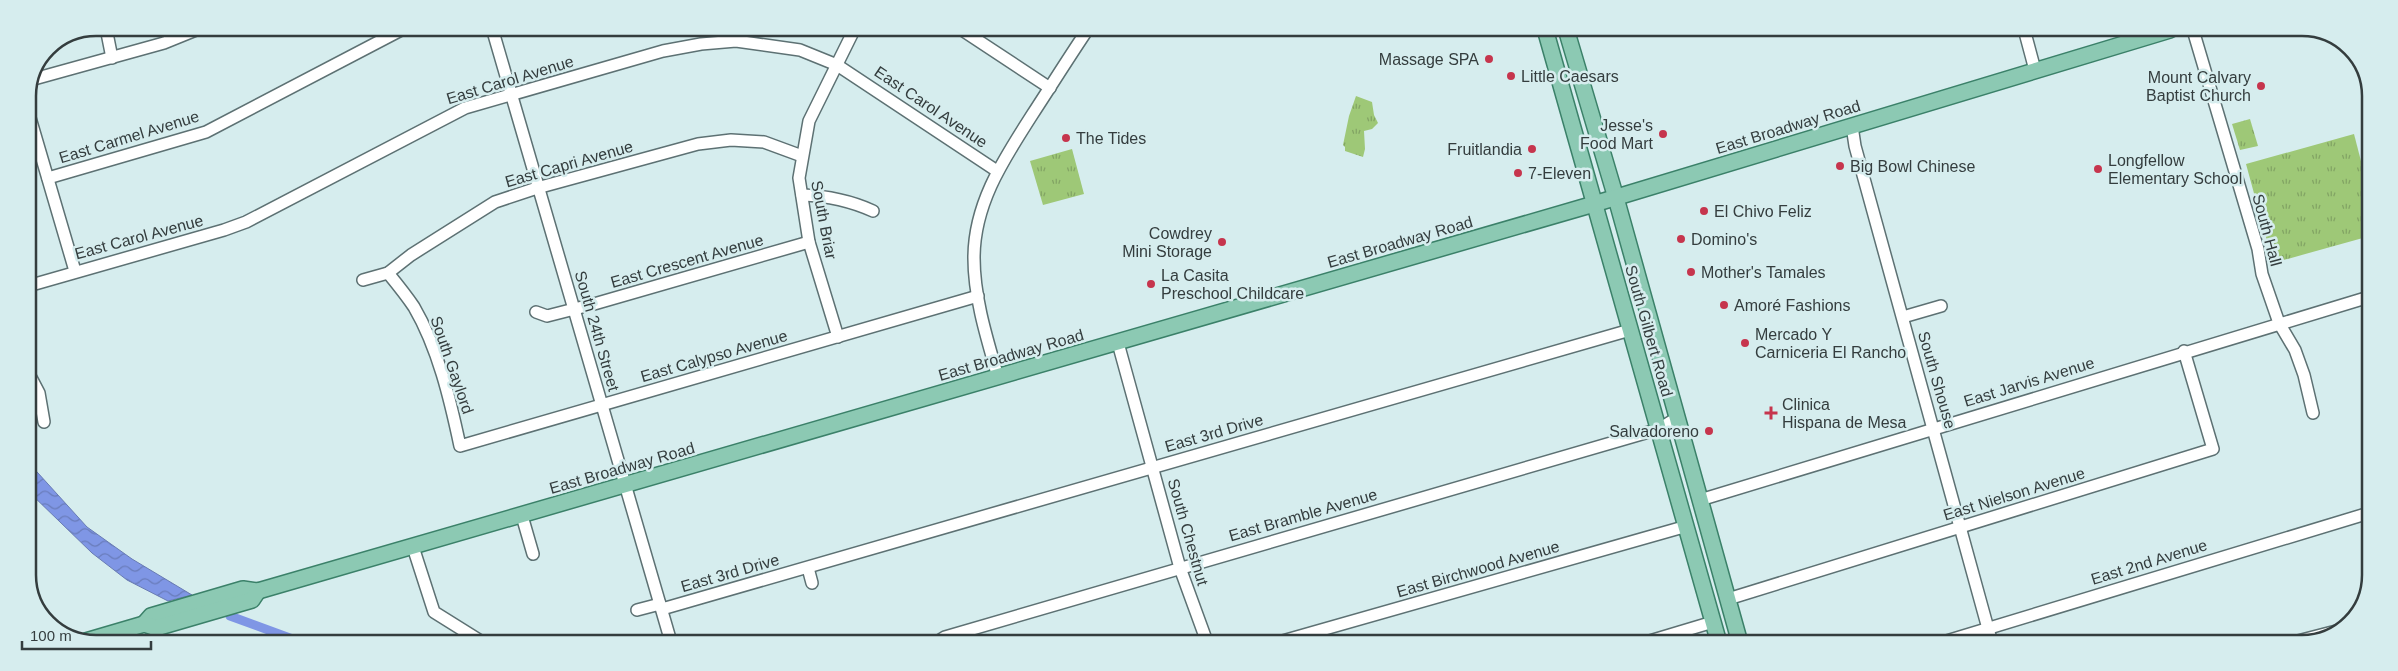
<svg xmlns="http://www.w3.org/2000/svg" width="2398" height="671" viewBox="0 0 2398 671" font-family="Helvetica,sans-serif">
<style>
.park{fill:url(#park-tufts)}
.water{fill:url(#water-waves);stroke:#687bb3}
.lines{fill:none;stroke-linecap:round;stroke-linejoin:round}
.canal{stroke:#7f96e5;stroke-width:9}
.minor-casing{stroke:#5d7173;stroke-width:14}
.major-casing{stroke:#3b8169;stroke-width:18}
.minor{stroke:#fff;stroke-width:11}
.major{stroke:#8cc9b3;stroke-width:15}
.poi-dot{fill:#c6354d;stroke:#d6edee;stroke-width:2}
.labels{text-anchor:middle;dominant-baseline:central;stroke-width:5;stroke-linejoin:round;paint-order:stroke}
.poi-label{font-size:16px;fill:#343d3e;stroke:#d6edee;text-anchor:start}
.street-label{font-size:16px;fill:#343d3e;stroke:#d6edee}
.rim{fill:none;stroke:#343d3e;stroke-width:2.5}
</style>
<defs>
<pattern id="park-tufts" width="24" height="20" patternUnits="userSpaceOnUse" patternTransform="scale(1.25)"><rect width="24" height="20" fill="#9ec877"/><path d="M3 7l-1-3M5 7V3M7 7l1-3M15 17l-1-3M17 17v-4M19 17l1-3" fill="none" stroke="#82a463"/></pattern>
<pattern id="water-waves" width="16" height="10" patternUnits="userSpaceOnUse" patternTransform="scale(1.25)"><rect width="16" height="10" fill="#7f96e5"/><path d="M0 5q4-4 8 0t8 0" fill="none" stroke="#697cbb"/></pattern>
</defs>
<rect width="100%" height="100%" fill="#d6edee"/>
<g class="park">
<path d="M1356,96L1372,102L1374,115L1378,123L1372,129L1364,131L1365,149L1363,157L1345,151V147L1343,145L1349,116Z"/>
<path d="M2250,119L2258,146L2240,150L2232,124Z"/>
<path d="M2354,134L2370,196V236L2273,263L2246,164Z"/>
<path d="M1072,149L1084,194L1043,205L1030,161Z"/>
</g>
<path class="water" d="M28,462L87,527L132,559L192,595L168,601L127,580L92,553L28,491Z"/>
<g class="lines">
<path class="canal" d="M230,616L298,641"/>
<defs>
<g id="minor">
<path d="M106,28L112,58"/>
<path d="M492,28L671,642"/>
<path d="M959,28L1050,88"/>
<path d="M2024,29L2035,70"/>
<path d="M2193,30L2258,249L2262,274L2279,323L2295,350L2304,375L2313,413"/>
<path d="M34,79L164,43L201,28"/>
<path d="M28,111L75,271"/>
<path d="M1852,126L1855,146L1992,643"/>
<path d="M48,178L206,132L405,28"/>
<path d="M802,195C828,196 849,200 873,211"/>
<path d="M388,273C397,284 406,295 414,307C438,348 450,399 460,446L978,296"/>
<path d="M363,280L388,273L411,255L495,202L537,188L698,144L731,140L764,142L802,156"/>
<path d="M28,286L224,230L246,222L465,108L663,51L701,44L736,41L800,50L837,65L997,171"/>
<path d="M536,312L547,316L594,304L809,242"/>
<path d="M1903,317L1941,306"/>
<path d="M838,337L809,242L799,178L809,121L855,28"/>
<path d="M1118,343L1180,568L1207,642"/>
<path d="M28,372L39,393L44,422"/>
<path d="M998,377C987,339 974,298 974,258C974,203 1004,159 1032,115C1051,86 1069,57 1088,29"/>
<path d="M1700,500L2369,297"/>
<path d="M522,516L533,554"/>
<path d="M413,547L434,612L482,642"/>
<path d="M808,568L812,583"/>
<path d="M1728,599L2213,449L2184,351"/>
<path d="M662,609L1630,330"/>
<path d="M637,610L660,604"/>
<path d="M937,642L945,637L1659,429L1677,418"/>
<path d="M1279,642L1687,526"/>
<path d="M1643,643L1713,622"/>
<path d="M1940,643L2369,513"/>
<path d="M2290,643L2344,629"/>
</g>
<g id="major">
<path d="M1545,29L1719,643"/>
<path d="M1566,29L1616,198L1740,643"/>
<path d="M144,624L151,616L243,589L258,591L1594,204L2170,30"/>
<path d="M86,641L144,624L156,628L252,600L258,591"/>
</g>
</defs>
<use href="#minor" class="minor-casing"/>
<use href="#major" class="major-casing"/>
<use href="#minor" class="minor"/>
<use href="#major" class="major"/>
</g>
<g class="poi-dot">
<circle cx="1489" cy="59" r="5"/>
<circle cx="1511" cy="76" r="5"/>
<circle cx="2261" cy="86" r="5"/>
<circle cx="1663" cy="134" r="5"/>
<circle cx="1066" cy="138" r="5"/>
<circle cx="1532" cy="149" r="5"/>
<circle cx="1840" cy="166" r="5"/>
<circle cx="2098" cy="169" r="5"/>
<circle cx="1518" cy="173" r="5"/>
<circle cx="1704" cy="211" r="5"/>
<circle cx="1681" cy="239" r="5"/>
<circle cx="1222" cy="242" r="5"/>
<circle cx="1691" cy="272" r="5"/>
<circle cx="1151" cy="284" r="5"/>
<circle cx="1724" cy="305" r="5"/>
<circle cx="1745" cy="343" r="5"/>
<path d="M1768.5 405.5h5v5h5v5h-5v5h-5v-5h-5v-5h5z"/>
<circle cx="1709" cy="431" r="5"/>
</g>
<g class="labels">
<g class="poi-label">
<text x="1479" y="59" text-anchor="end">Massage SPA</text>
<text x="1521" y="76">Little Caesars</text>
<text x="2251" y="77" text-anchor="end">Mount Calvary<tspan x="2251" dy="18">Baptist Church</tspan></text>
<text x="1653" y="125" text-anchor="end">Jesse's<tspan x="1653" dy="18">Food Mart</tspan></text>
<text x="1076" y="138">The Tides</text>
<text x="1522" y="149" text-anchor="end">Fruitlandia</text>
<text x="2108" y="160">Longfellow<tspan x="2108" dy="18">Elementary School</tspan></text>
<text x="1850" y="166">Big Bowl Chinese</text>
<text x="1528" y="173">7-Eleven</text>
<text x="1714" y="211">El Chivo Feliz</text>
<text x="1212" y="233" text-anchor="end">Cowdrey<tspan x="1212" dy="18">Mini Storage</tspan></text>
<text x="1691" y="239">Domino's</text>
<text x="1701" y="272">Mother's Tamales</text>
<text x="1161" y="275">La Casita<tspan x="1161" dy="18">Preschool Childcare</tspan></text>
<text x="1734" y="305">Amoré Fashions</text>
<text x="1755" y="334">Mercado Y<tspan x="1755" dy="18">Carniceria El Rancho</tspan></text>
<text x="1782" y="404">Clinica<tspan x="1782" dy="18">Hispana de Mesa</tspan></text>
<text x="1699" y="431" text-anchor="end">Salvadoreno</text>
</g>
<g class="street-label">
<text transform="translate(510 80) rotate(-17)">East Carol Avenue</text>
<text transform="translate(931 107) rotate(34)">East Carol Avenue</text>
<text transform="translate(1788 127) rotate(-17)">East Broadway Road</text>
<text transform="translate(129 137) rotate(-17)">East Carmel Avenue</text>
<text transform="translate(569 164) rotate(-16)">East Capri Avenue</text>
<text transform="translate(824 220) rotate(79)">South Briar</text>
<text transform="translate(2267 230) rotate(75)">South Hall</text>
<text transform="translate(139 237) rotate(-15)">East Carol Avenue</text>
<text transform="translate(1400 242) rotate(-16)">East Broadway Road</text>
<text transform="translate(687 261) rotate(-16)">East Crescent Avenue</text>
<text transform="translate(597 331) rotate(74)">South 24th Street</text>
<text transform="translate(1649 331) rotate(74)">South Gilbert Road</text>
<text transform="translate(1011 355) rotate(-16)">East Broadway Road</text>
<text transform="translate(714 356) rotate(-16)">East Calypso Avenue</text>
<text transform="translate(452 365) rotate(71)">South Gaylord</text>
<text transform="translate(1937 380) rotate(74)">South Shouse</text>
<text transform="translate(2029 382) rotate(-17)">East Jarvis Avenue</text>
<text transform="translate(1214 433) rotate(-16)">East 3rd Drive</text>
<text transform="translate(622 468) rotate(-16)">East Broadway Road</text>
<text transform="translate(2014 494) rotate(-17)">East Nielson Avenue</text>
<text transform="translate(1303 515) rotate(-16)">East Bramble Avenue</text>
<text transform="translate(1188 532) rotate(74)">South Chestnut</text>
<text transform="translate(2149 562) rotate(-17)">East 2nd Avenue</text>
<text transform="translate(1478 569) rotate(-16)">East Birchwood Avenue</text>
<text transform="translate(730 573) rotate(-16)">East 3rd Drive</text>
</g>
</g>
<path d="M0 0H2398V671H0ZM96 36H2302A60 60 0 0 1 2362 96V575A60 60 0 0 1 2302 635H96A60 60 0 0 1 36 575V96A60 60 0 0 1 96 36Z" fill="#d6edee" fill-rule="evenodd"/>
<path class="rim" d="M96 36H2302A60 60 0 0 1 2362 96V575A60 60 0 0 1 2302 635H96A60 60 0 0 1 36 575V96A60 60 0 0 1 96 36Z"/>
<path d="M22 641v8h129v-8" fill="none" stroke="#343d3e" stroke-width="2.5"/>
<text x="30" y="641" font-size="15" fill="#343d3e" stroke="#d6edee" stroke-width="4" paint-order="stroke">100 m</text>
</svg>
